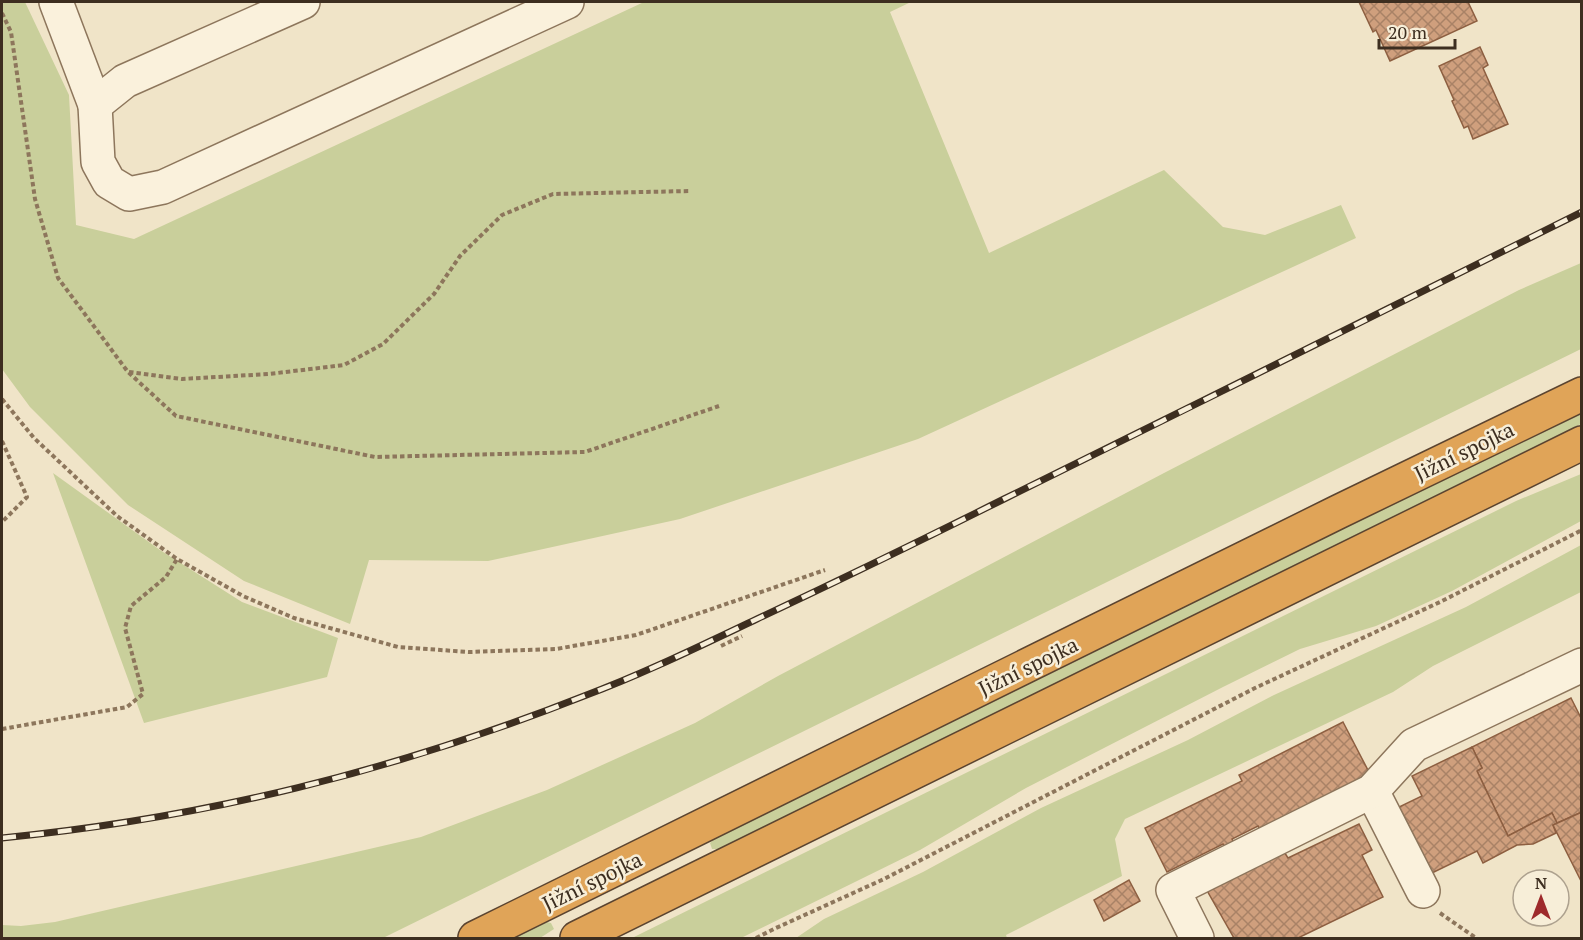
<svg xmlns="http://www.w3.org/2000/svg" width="1583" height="940" viewBox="0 0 1583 940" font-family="'PT Serif',serif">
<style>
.green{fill:#c9cf9b}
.building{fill:url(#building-cross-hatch);stroke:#8d5f41;stroke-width:1.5}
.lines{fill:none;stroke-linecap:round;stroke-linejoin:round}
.minor-casing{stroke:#8d765c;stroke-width:36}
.highway-casing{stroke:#5b4430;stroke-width:36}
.path{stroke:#8d765c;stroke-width:4;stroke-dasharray:4.5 3;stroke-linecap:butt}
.minor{stroke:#faf1dc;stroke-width:33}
.highway{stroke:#e0a458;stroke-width:33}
.rail-casing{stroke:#3d2e20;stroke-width:7}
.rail{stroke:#f7eed8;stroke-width:4.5;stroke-dasharray:14;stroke-linecap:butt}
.labels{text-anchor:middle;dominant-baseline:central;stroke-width:5;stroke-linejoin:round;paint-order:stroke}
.street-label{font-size:21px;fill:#3d2e20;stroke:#f7eed8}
</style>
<defs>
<pattern id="building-cross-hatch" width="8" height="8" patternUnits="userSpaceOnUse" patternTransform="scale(1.5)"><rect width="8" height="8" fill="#cf9f7d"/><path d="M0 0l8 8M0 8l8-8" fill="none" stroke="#a98266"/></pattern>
</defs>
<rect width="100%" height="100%" fill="#f0e4c8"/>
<g class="green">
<path d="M2,2H25L69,95L76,225L134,239L644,2H911L890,12L989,253L1164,170L1223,227L1265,235L1341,205L1356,238L918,439L680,519L488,561L369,560L350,624L244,581L128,505L30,407L2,369Z"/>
<path d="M1581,263V349L383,938H2V925L21,926L55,922L421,837L547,790L695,723L778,676L1164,473L1519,290Z"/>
<path d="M1581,411V424L719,849H712L710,843L714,839Z"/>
<path d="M53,473L160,550L242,602L338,638L327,677L144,723Z"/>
<path d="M1581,474V521L1452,591L1376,626L1300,649L1223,687L1026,788L920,850L741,938H632L1516,501Z"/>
<path d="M1581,545V592L1433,666L1393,692L1125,819L1115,839L1122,876L1006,935L1007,938H796L824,919L923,872L1041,808L1188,740L1274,695L1466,607Z"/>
<path d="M547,922L551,923L554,929L540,938H512Z"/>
</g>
<g class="building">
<path d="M1359,2H1468L1477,21L1390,61L1376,30L1373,32Z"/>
<path d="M1480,47L1488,65L1483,68L1508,124L1473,139L1468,126L1464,128L1452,101L1454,100L1439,66Z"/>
<path d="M1571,698L1582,720V812L1557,823L1552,813L1508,836L1477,771L1482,768L1472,747Z"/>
<path d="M1343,722L1371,776L1262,834L1258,826L1232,839L1236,847L1227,852L1223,844L1167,872L1145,828L1242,781L1239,775Z"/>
<path d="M1472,747L1482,768L1477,771L1508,836L1552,813L1557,823L1553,825L1556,833L1533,844L1517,845L1483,863L1477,851L1432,873L1399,807L1422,796L1412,776Z"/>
<path d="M1582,812V883L1553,825Z"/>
<path d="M1359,824L1372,850L1362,855L1383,897L1298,938H1234L1205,887L1283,850L1288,858Z"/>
<path d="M1129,880L1140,901L1104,921L1094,900Z"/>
</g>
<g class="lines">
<defs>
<g id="minor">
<path d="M56,2L95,105"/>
<path d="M303,2L125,81L95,105L98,162L109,182L129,194L163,187L567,2"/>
<path d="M1372,791L1423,891"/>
<path d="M1197,938L1173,890L1372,791L1414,745L1582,665"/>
</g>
<g id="highway">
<path d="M475,938L1338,512L1582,394"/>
<path d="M577,938L1582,443"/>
</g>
</defs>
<use href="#minor" class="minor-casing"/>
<use href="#highway" class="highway-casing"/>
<g class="path">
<path d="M2,13L11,32L35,199L58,278L128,372L176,416L375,457L585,452L719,406"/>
<path d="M129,372L182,379L269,374L344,365L383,344L434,294L460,256L502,215L553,194L690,191"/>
<path d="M2,399L34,438L117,516L177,559L243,596L294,618L398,647L469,652L556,649L636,635L825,570"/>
<path d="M2,441L27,497L2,522"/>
<path d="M721,646L742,636"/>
<path d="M2,729L127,707L143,694L125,628L131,606L166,577L177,559"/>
<path d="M1440,913L1476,938"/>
<path d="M756,938L776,928L884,879L1255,688L1440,602L1582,530"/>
</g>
<use href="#minor" class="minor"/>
<use href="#highway" class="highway"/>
<defs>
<path id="rail" d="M2,838C205,818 394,771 584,696C643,674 700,646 757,619C840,580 922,540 1004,499C1197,404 1389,308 1582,212"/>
</defs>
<use href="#rail" class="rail-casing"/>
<use href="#rail" class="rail"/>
</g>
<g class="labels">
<g class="street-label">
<text transform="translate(1464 451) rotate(-26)">Jižní spojka</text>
<text transform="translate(1028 666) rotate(-26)">Jižní spojka</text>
<text transform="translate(592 881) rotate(-26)">Jižní spojka</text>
</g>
</g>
<rect width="1583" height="940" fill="none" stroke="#3d2e20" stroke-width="6"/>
<g transform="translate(1541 898)"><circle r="28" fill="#f7eed8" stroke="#ada18e" stroke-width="1.5"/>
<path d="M0-4.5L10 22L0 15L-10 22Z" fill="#9e2a2b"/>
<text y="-9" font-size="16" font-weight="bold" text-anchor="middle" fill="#3d2e20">N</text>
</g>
<path d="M1379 39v9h76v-9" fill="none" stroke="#3d2e20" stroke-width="3"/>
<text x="1388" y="39" font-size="18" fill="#3d2e20" stroke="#f7eed8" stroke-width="4.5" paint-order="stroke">20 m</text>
</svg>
